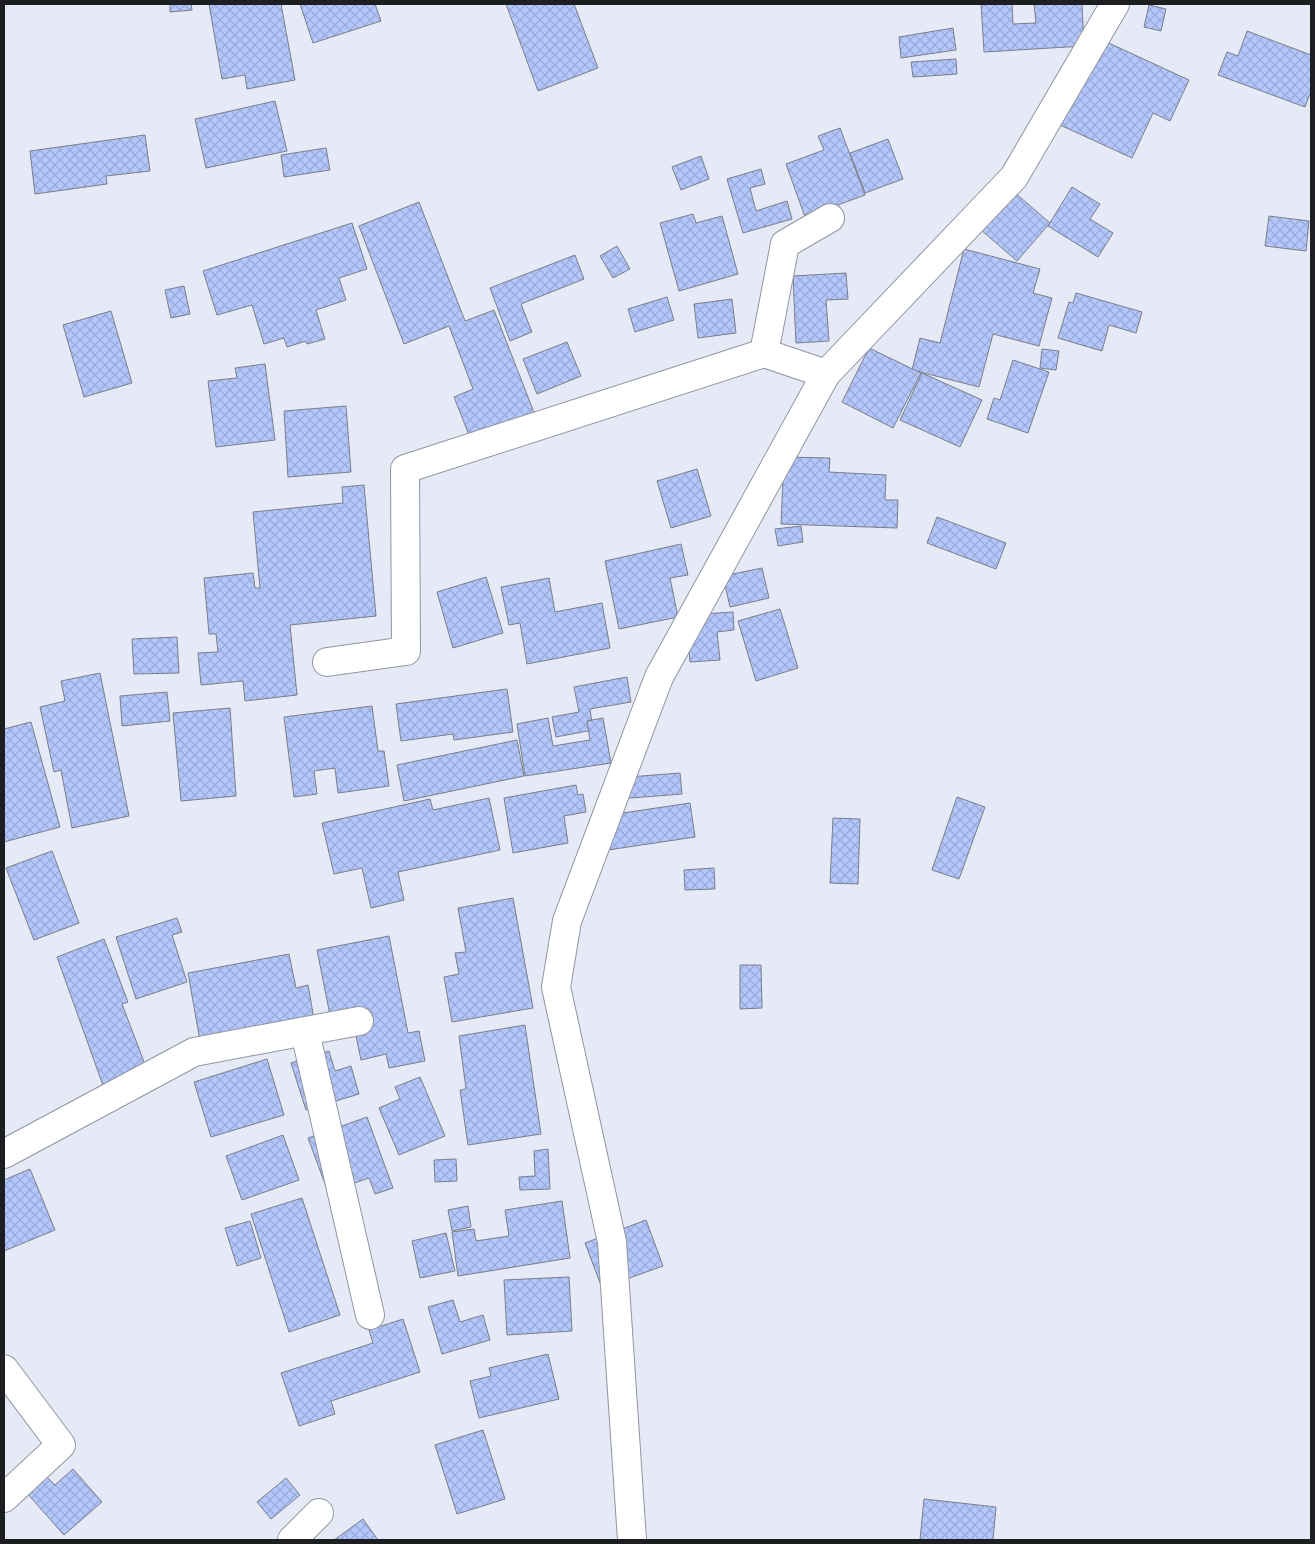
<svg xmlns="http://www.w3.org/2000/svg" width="1315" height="1544" viewBox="0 0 1315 1544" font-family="Georgia,serif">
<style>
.building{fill:url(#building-cross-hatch);stroke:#7a7e89}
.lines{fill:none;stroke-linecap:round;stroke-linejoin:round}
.minor-casing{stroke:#9195a1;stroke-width:30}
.minor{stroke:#fff;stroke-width:28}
</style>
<defs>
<pattern id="building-cross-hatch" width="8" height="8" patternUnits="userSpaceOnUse" patternTransform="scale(1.25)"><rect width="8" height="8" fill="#b3c7fc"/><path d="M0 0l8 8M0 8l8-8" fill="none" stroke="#99aad8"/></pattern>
</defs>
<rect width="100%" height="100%" fill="#e6eaf7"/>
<g class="building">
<path d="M170,4H191L192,10L170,12Z"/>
<path d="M209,4H281L295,80L247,89L245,75L222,79Z"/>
<path d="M300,4H375L381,21L313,43Z"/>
<path d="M506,4H574L598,68L538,91Z"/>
<path d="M981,4H1012L1013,24L1036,23L1034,4H1082L1084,46L984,52Z"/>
<path d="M1149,5L1166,9L1161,31L1144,27Z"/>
<path d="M953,28L956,50L901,58L899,37Z"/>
<path d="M1247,31L1311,55V91L1305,107L1218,75L1227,52L1238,56Z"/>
<path d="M1100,39L1189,80L1170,121L1153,113L1132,158L1060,125Z"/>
<path d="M956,59L957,74L913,77L911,62Z"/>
<path d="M275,101L287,151L206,168L195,119Z"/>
<path d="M840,128L865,195L805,217L786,164L824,150L818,136Z"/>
<path d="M145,135L150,171L106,176L107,184L35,194L30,151Z"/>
<path d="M888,139L903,179L865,193L850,153Z"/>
<path d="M326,148L330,170L284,177L281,155Z"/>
<path d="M701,156L709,179L681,190L672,167Z"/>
<path d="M761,169L765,184L750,188L756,211L787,201L792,219L743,233L727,179Z"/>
<path d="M1072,187L1100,204L1090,219L1113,233L1098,257L1048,226Z"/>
<path d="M1014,192L1050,223L1017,261L981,230Z"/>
<path d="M419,202L465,321L494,310L542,433L478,458L454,397L473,389L449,326L404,344L359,226Z"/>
<path d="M693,214L696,223L722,216L738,274L679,291L660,223Z"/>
<path d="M1269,216L1309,221L1306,251L1265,246Z"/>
<path d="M352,223L367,269L339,278L346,300L316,310L325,339L307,344L306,341L287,347L284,338L264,344L252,305L217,315L203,271Z"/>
<path d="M617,246L630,269L613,278L600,256Z"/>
<path d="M964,249L1040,269L1033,293L1052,298L1039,346L993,334L979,387L912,370L920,338L940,343Z"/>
<path d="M575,255L584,279L521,304L532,332L510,341L490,288Z"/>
<path d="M846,273L848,299L826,300L829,341L796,343L793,276Z"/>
<path d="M184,286L190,314L171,318L165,290Z"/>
<path d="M1076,293L1142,312L1136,333L1109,325L1102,351L1058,338L1069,302L1073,303Z"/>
<path d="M667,297L674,320L635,332L628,309Z"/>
<path d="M732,299L736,333L698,338L694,304Z"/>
<path d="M111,311L132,383L84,397L63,325Z"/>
<path d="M567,342L581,376L537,394L523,359Z"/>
<path d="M869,348L921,373L893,428L842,402Z"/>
<path d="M1042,349L1059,351L1056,370L1040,368Z"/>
<path d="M1013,360L1049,372L1028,433L987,419L994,398L1000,400Z"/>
<path d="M265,364L275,440L216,447L208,381L237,378L235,368Z"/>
<path d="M922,373L982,400L960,447L900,420Z"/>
<path d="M346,406L351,472L288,477L284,411Z"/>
<path d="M784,457L830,458L829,472L886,475L885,500H898L897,528L781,524Z"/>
<path d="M697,469L711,516L671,528L657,481Z"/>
<path d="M364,485L376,616L290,625L297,695L245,701L243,681L201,685L198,653L218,652L216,634H209L204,578L253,573L255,588H260L253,512L343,503L342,487Z"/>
<path d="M937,517L1006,543L996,569L927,543Z"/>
<path d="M801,526L803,542L778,546L775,529Z"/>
<path d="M681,544L688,575L670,578L678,617L619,629L605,561Z"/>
<path d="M762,568L769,598L730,607L723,576Z"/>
<path d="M486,577L503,633L453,648L437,592Z"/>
<path d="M549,578L555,612L602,603L610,648L527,664L520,623L509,625L501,587Z"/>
<path d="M780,609L798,668L756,681L738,621Z"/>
<path d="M733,612L734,630L717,632L720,660L690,662L686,615Z"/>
<path d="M177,637L179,673L134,674L132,639Z"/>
<path d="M100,673L129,816L72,828L61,770L54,772L40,707L65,701L61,681Z"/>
<path d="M627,677L631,702L590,709L593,730L556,737L552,717L579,712L574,687Z"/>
<path d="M507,689L513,732L454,740L453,734L401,741L396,704Z"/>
<path d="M167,692L170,721L122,726L120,696Z"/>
<path d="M372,706L378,751H384L389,786L338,793L335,768L314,771L317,794L294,797L284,717Z"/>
<path d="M230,708L236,796L181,801L173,713Z"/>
<path d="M548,718L553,746L590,740L587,721L603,718L611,763L525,776L517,724Z"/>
<path d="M31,722L60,827L4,842V729Z"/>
<path d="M517,740L524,776L404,801L397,765Z"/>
<path d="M680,773L682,794L618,799L616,778Z"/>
<path d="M576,785L578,795L583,794L586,812L564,816L568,843L513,853L504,798Z"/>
<path d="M957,797L985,807L959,879L932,870Z"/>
<path d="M489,798L500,850L398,872L404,900L371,908L362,868L334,874L322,823L430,799L433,810Z"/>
<path d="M690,803L695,837L608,850L603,816Z"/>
<path d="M833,818L860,819L858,884L830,883Z"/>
<path d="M52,851L79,923L34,940L6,868Z"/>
<path d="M714,868L715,889L685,890L684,870Z"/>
<path d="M513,898L533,1008L452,1022L444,977L459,974L455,953L466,952L458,908Z"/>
<path d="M177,918L182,932L172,935L187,982L136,999L116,937Z"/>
<path d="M389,936L408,1033L419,1031L425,1061L389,1068L386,1054L361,1060L355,1031L334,1035L317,950Z"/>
<path d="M104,939L128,1002L122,1004L149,1075L105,1091L57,957Z"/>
<path d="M289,954L296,988L308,985L316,1030L202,1052L188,973Z"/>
<path d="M740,965H761L762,1008L740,1009Z"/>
<path d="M525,1025L541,1134L468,1145L460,1090L466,1089L459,1036Z"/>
<path d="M329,1051L335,1071L351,1066L359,1094L306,1110L291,1063Z"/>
<path d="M267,1059L284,1115L211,1137L194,1082Z"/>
<path d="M420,1077L445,1136L399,1155L379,1108L400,1099L395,1087Z"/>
<path d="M367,1117L393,1188L375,1194L369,1178L328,1192L308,1138Z"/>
<path d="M283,1135L299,1180L242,1200L226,1156Z"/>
<path d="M548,1149L550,1189L520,1190L519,1177L535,1176L534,1151Z"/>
<path d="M456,1159L457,1181L435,1182L434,1160Z"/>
<path d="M30,1169L55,1230L4,1251V1180Z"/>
<path d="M302,1198L340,1315L289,1332L251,1214Z"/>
<path d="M562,1201L570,1258L458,1276L452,1232L474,1229L476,1241L509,1236L505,1210Z"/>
<path d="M468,1206L471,1227L452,1231L448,1210Z"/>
<path d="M646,1220L663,1266L602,1288L585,1243Z"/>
<path d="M250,1221L261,1258L237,1266L225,1228Z"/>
<path d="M446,1233L455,1271L420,1278L412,1241Z"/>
<path d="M569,1277L572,1331L507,1335L504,1280Z"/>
<path d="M453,1300L460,1322L483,1315L490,1340L442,1354L428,1307Z"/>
<path d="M403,1319L420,1372L331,1401L335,1414L299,1426L281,1373L373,1343L369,1330Z"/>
<path d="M548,1354L559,1399L479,1418L470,1381L491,1376L489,1368Z"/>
<path d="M483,1430L505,1499L457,1514L435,1445Z"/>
<path d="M73,1469L102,1502L64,1535L26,1492L45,1475L55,1485Z"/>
<path d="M286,1478L300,1495L271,1519L257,1502Z"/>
<path d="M924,1499L996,1507L993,1540H920Z"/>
<path d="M363,1519L378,1540H334Z"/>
</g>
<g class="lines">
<defs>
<g id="minor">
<path d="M764,353L785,244L830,218"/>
<path d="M327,662L406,651L405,469L764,353L826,374"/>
<path d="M305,1032L370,1315"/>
<path d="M4,1154L194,1052L359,1021"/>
<path d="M4,1369L61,1445L4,1498"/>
<path d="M292,1540L319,1513"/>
<path d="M632,1540L612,1242L556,987L567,921L659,677L826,374L1014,177L1115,4"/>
</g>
</defs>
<use href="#minor" class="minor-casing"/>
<use href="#minor" class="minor"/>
</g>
<rect width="1315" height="1544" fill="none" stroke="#1c1e22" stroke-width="10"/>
</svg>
